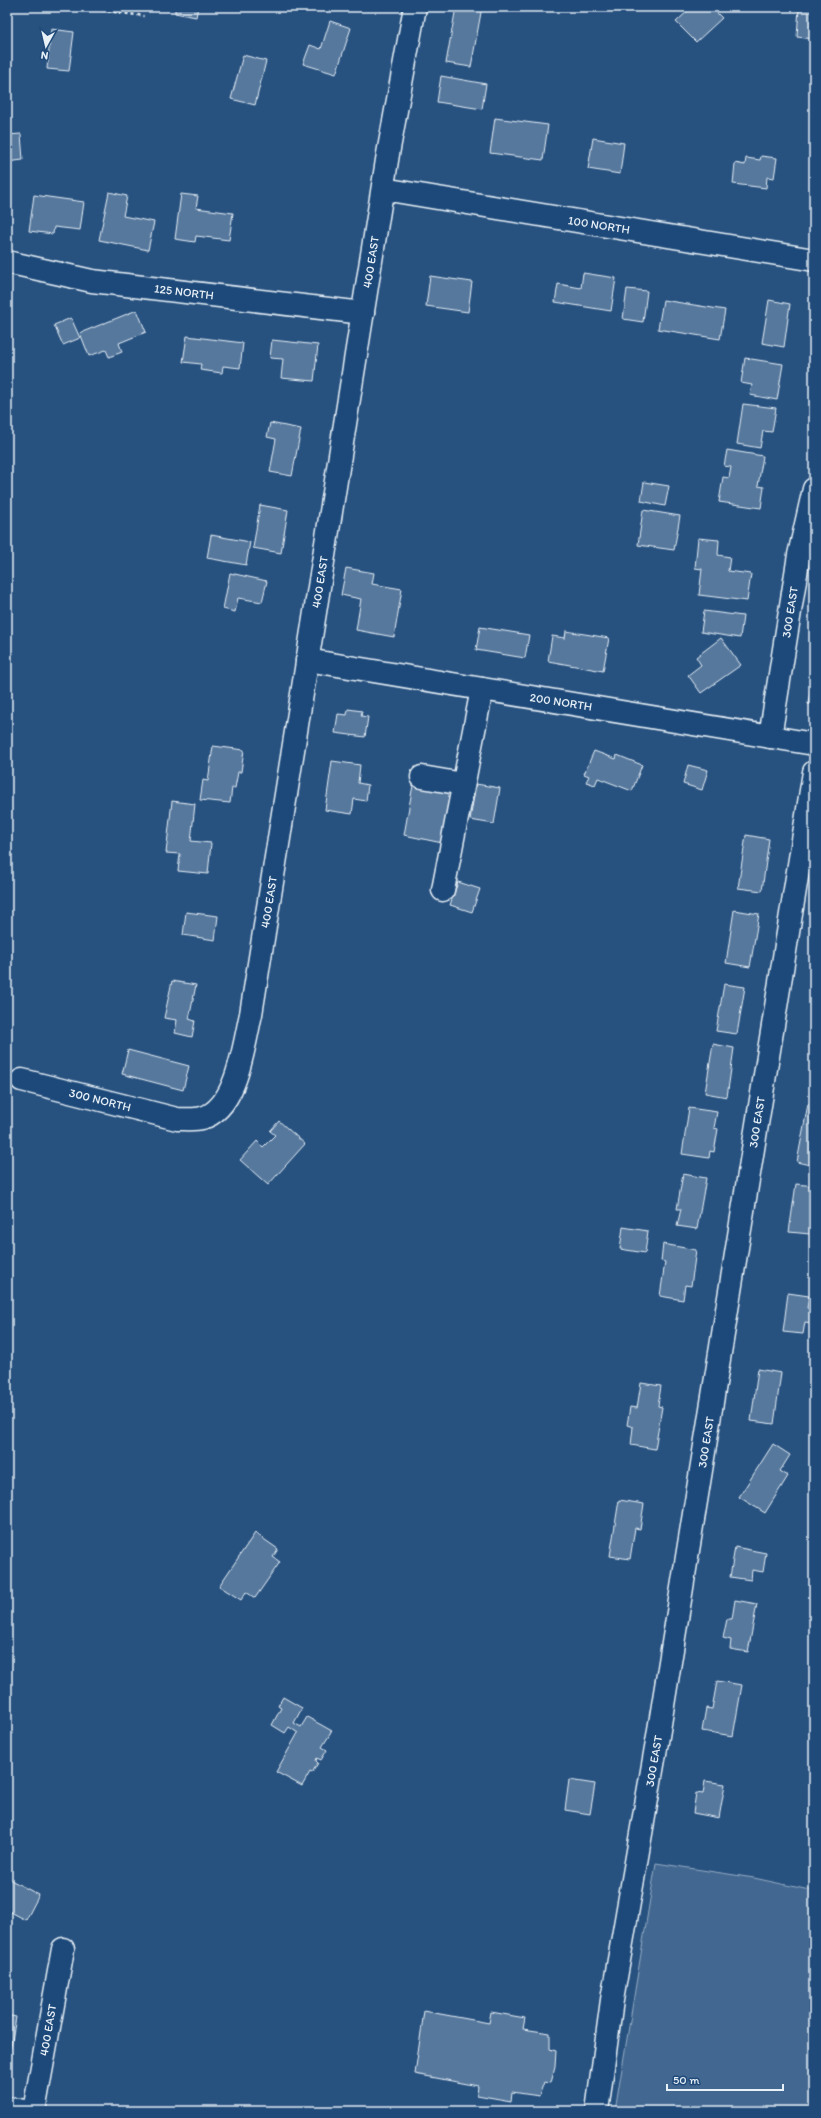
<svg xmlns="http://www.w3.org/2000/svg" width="821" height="2118" viewBox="0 0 821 2118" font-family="Itim,sans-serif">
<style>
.green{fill:#436891;stroke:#96acc4}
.building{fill:#57789d;stroke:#e8f1f8}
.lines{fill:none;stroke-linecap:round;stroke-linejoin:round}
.minor-casing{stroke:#e8f1f8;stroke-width:25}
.path{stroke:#e8f1f8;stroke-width:2.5;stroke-dasharray:3 3;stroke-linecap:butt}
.minor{stroke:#1f4a7a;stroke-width:22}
.labels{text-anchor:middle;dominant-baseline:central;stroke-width:3.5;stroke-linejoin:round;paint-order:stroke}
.street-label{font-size:12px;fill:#e8f1f8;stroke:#1f4a7a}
</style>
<rect width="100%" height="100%" fill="#27517f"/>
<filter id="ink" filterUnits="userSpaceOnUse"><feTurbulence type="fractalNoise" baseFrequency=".025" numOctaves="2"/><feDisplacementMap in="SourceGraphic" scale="8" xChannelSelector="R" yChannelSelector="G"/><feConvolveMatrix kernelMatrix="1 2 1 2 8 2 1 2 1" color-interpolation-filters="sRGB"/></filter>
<g filter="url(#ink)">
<path class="green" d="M656,1863L754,1878L814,1891V2111H615Z"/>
<g class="building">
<path d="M175,7H198L196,17L175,13Z"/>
<path d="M456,7H482L471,67L446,63Z"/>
<path d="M692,7H711L722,18L696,42L676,22Z"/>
<path d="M799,7H814V39L797,37Z"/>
<path d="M330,21L351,28L336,74L303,64L310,45L321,49Z"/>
<path d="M51,29L74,32L69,71L47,69Z"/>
<path d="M243,55L266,61L255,105L231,99Z"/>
<path d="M441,76L486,84L482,109L437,102Z"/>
<path d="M495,118L548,125L543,160L490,153Z"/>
<path d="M21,134L23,160L7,162V135Z"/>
<path d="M593,138L624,143L620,174L588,169Z"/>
<path d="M761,156L777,158L774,178L767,177L766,188L733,184L735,163L745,165L746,158L760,160Z"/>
<path d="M7,169L11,196H7Z"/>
<path d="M109,192L127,196L123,216L154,222L148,250L99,240Z"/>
<path d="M181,194L198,196L196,208L233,213L229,240L196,236L195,242L175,239Z"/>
<path d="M34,195L84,202L80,230L54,227L53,234L29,231Z"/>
<path d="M583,273L616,278L611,311L555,302L558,284L581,288Z"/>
<path d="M430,276L472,282L468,312L426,306Z"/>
<path d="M627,289L647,291L643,322L623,319Z"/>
<path d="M663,300L725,310L720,339L658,329Z"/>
<path d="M769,300L790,304L784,347L762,343Z"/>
<path d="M137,310L146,332L119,343L122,352L109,357L106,350L89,356L80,333Z"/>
<path d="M71,318L80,338L63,345L54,325Z"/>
<path d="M187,336L243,343L240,368L223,366L222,373L200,370L201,364L183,362Z"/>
<path d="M272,340L318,345L314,381L281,378L283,359L270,358Z"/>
<path d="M745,358L783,364L777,400L750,395L752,385L741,383Z"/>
<path d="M743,404L776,408L772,432L763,431L760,448L737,444Z"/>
<path d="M270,423L301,429L292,476L270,472L276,439L267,437Z"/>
<path d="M727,450L763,456L758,486L764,487L761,508L719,502L723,477L729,478L731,467L724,466Z"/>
<path d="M644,482L669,486L665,506L641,501Z"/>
<path d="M260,505L288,510L281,553L253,548Z"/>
<path d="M643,510L680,516L674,550L638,545Z"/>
<path d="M211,535L250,542L246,565L207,558Z"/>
<path d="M698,538L719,540L718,555L730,557L728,571L751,574L747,601L699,595L702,569L695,568Z"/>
<path d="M346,568L374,573L372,584L402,589L394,637L356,630L361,599L341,595Z"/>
<path d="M230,573L267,581L262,602L238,598L235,612L223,609Z"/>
<path d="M704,611L743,616L740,638L701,632Z"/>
<path d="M480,627L529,635L525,658L476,650Z"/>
<path d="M566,631L609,638L603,671L548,661L552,636L565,638Z"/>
<path d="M721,638L741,665L701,693L688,675L701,665L696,657Z"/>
<path d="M812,680H814V705L808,704Z"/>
<path d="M348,709L362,711L361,716L368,717L365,737L335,733L338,714L347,715Z"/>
<path d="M213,746L244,750L241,772H238L235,788H232L230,803L200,800L203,780L208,781Z"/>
<path d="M594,751L616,759L617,755L642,765L632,791L598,778L595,785L586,782L589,776L584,774Z"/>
<path d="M332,761L360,765L358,783L368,785L366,801L354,799L352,814L325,810Z"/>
<path d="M688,765L708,770L702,790L683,784Z"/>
<path d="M476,784L500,788L494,824L470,820Z"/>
<path d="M413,785L457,793L447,844L404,835Z"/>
<path d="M172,801L195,804L191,841L211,843L208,874L178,871L180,854L166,853Z"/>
<path d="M746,835L769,839L762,891L738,888Z"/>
<path d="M458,882L480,889L472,912L450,905Z"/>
<path d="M734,910L759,914L750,967L726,963Z"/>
<path d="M186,912L218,916L215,940L183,935Z"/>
<path d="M172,981L196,985L189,1019L195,1021L192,1037L175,1033L177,1020L164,1018Z"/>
<path d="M724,984L745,987L737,1034L716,1031Z"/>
<path d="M713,1044L734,1048L727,1097L705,1093Z"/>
<path d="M128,1050L189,1066L183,1090L122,1074Z"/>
<path d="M808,1104L814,1105V1166L797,1162Z"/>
<path d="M689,1108L717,1112L714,1128L718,1129L714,1152L710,1151L709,1158L682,1154Z"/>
<path d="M279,1121L305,1144L268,1185L240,1160L257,1141L263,1147L275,1135L270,1131Z"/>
<path d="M683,1174L706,1178L697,1229L677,1226L681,1209H677Z"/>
<path d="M796,1184L814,1186V1208L810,1234L789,1232Z"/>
<path d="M623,1227L648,1231L645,1253L620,1249Z"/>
<path d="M663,1244L696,1250L691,1286L685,1285L683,1300L660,1296L665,1262L661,1261Z"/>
<path d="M788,1293L809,1296L807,1308L814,1309L812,1323L805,1322L803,1334L783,1332Z"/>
<path d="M758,1369L781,1373L774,1424L751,1421Z"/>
<path d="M641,1383L661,1386L658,1406L662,1407L655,1449L631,1445L633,1427L627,1425L630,1407L637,1408Z"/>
<path d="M773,1444L790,1455L780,1471L788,1476L765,1513L739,1497Z"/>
<path d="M619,1500L644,1504L640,1529L635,1528L630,1559L610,1556Z"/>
<path d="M255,1533L278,1549L273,1557L280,1562L255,1598L246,1592L241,1600L219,1586Z"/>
<path d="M735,1547L766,1553L763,1572L752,1570L751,1580L730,1577Z"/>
<path d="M735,1600L757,1604L748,1652L730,1649L731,1640L723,1638L727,1619H732Z"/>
<path d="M717,1681L742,1685L733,1736L702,1731L706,1708L712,1709Z"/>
<path d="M283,1697L302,1708L294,1723L301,1727L307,1717L332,1731L322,1747L327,1750L321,1760L317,1758L316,1761L318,1763L312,1773L310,1772L302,1786L276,1772L298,1733L289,1727L285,1733L272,1725L281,1708L278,1706Z"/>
<path d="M569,1780L595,1784L590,1814L565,1810Z"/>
<path d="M705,1781L725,1784L719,1818L693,1813L696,1793L703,1794Z"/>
<path d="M7,1878L39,1895L26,1920L7,1910Z"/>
<path d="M424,2011L489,2023L491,2012L525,2018L523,2029L550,2033V2049L556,2051L555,2067L551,2083L544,2082L539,2096L512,2092L511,2101L477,2095L478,2086L415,2074Z"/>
<path d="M7,2015L16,2017L7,2070Z"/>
</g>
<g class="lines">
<defs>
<g id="minor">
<path d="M383,189L814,260"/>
<path d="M7,262L92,281L363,313"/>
<path d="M307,660L814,744"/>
<path d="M770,737L799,555L814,489"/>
<path d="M422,777L463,784"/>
<path d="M443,890L482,689"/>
<path d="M22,1080L177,1119C185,1119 195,1120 202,1118C237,1109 244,1044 251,1014L388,154L415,7"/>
<path d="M7,2108L25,2111"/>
<path d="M34,2111L63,1949"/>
<path d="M597,2111L612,2000L658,1736L814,772"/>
</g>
</defs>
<use href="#minor" class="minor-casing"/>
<path class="path" d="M78,7L144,16"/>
<use href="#minor" class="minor"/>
</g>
</g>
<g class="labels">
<g class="street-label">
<text transform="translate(599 225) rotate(9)">100 NORTH</text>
<text transform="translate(371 262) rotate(-81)">400 EAST</text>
<text transform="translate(184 292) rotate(7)">125 NORTH</text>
<text transform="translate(320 582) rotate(-81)">400 EAST</text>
<text transform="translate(790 612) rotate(-81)">300 EAST</text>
<text transform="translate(561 702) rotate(9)">200 NORTH</text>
<text transform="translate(269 902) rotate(-81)">400 EAST</text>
<text transform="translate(100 1100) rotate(14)">300 NORTH</text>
<text transform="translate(757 1122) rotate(-81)">300 EAST</text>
<text transform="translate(706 1442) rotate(-81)">300 EAST</text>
<text transform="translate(654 1761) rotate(-80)">300 EAST</text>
<text transform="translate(48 2030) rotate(-80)">400 EAST</text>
</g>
</g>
<rect width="821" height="2118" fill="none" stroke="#1f4a7a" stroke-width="24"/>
<rect x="12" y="12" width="797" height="2094" fill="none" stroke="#e8f1f8" stroke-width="1.5" filter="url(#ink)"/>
<g transform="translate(46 46) rotate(188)" stroke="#1f4a7a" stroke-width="3" paint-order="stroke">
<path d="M0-3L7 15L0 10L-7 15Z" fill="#e8f1f8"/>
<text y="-6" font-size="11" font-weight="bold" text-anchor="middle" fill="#e8f1f8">N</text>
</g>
<path d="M667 2084v6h116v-6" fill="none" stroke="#e8f1f8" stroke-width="2"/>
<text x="673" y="2084" font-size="12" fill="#e8f1f8" stroke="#1f4a7a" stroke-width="3" paint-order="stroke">50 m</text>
</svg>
